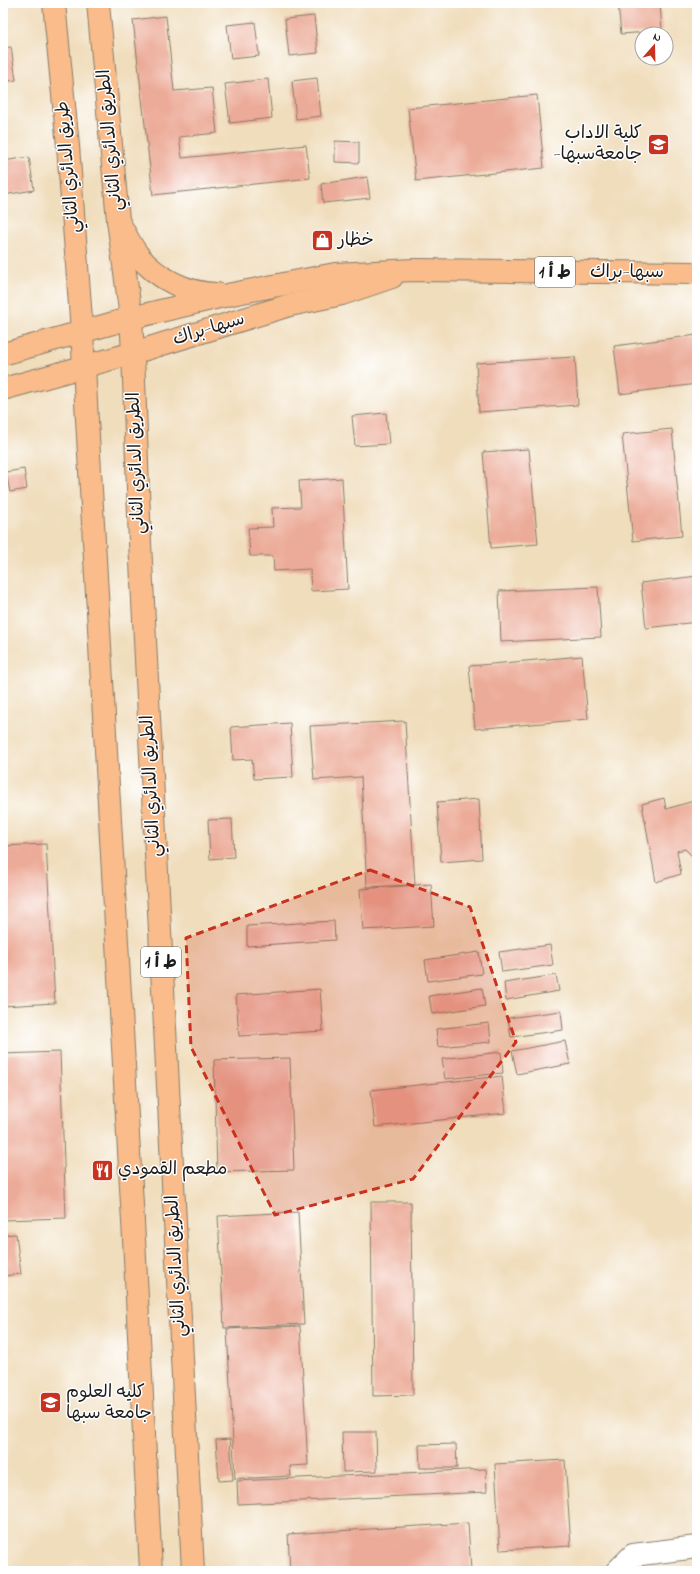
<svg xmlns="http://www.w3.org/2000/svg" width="700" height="1574" viewBox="0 0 700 1574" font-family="'Indie Flower','Playpen Sans Arabic',sans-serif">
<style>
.building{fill:#ecab98}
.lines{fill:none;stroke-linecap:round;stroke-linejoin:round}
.minor-casing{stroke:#867c6c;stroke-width:24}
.major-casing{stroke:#867c6c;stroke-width:24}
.highway-casing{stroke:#867c6c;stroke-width:24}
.minor{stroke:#fff;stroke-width:22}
.major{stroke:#f9bc8a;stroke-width:22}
.highway{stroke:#f9bc8a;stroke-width:22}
.marked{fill:#c8321e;fill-opacity:0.2;stroke:#c8321e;stroke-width:3;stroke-dasharray:8 5;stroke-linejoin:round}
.labels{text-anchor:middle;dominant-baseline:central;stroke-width:3;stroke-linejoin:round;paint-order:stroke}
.shield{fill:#fff;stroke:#606060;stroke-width:1}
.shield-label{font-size:17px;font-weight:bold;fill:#1c1c1c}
.poi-label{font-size:18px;fill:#1c1c1c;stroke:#fff;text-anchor:start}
.street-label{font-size:18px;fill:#1c1c1c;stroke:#fff}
</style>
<rect width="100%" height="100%" fill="#fff"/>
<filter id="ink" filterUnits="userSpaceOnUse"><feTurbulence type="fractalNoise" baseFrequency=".025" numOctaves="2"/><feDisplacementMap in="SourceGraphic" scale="8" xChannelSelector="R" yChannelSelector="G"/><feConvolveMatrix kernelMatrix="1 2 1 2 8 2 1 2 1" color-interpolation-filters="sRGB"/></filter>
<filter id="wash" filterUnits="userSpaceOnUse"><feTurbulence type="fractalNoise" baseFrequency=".012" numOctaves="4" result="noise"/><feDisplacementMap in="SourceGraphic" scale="16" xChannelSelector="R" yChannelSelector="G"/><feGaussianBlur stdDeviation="0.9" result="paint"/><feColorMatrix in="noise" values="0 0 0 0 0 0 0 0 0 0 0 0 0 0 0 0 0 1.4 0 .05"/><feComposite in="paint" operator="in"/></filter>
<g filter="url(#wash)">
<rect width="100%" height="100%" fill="#f0ddbc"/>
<g id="blocks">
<g class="building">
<path d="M618,3H660L662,31L621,34Z"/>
<path d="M166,16L174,91L212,88L217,133L179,137L182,158L306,145L310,178L153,195L133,20Z"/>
<path d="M314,16L318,53L289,56L285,19Z"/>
<path d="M255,22L259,56L231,59L227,25Z"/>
<path d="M11,47L16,80L3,82V48Z"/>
<path d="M317,78L321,116L296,119L292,81Z"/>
<path d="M268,79L272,118L230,123L225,84Z"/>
<path d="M537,95L544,168L416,181L408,108Z"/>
<path d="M335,141L359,142V163L335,162Z"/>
<path d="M29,157L34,190L3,195V161Z"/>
<path d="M367,177L370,198L323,203L321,184Z"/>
<path d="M697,335V384L620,394L614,346Z"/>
<path d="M575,357L578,405L479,412L476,363Z"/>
<path d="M386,413L389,444L355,446L352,416Z"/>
<path d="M672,429L682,536L633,541L622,434Z"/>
<path d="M529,449L538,544L491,548L483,452Z"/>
<path d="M24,469L27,489L10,492L6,472Z"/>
<path d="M342,478L348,589L311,591L310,569L274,571L273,556H250L248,528L273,527L272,508L301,507L299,481Z"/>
<path d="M697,576V622L646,628L641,583Z"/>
<path d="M598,587L601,637L501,642L499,591Z"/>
<path d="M582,656L588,719L475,729L469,666Z"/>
<path d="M405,721L415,885L367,887L361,777L314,780L310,726Z"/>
<path d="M290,723L293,777L254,779L252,759L233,760L231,727Z"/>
<path d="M664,798L666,809L697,800V823L695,835L697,837V861L685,849L677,851L681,874L656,882L642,804Z"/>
<path d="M479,799L482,859L441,862L437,802Z"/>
<path d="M232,819L234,857L210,859L208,820Z"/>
<path d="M46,844L55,1003L3,1006V846Z"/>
<path d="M431,884L434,926L363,930L360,889Z"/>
<path d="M334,921L335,940L247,946V926Z"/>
<path d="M550,945L553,965L502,972L499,952Z"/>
<path d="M479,952L482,974L428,981L425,960Z"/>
<path d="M556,975L559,991L506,1000L504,983Z"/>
<path d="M482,988L485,1006L432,1014L429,996Z"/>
<path d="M320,989L323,1031L239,1036L236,995Z"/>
<path d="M561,1011L563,1030L511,1037L508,1018Z"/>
<path d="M489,1023L491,1042L438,1047L436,1029Z"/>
<path d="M565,1041L570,1064L517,1074L512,1051Z"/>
<path d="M60,1052L66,1218L3,1220V1054Z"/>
<path d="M501,1052L503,1073L445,1079L442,1059Z"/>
<path d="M290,1058L294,1170L217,1172L214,1060Z"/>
<path d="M502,1076L506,1113L375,1127L371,1090Z"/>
<path d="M371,1202H411L413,1395L373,1396Z"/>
<path d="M298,1212L304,1324L224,1328L218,1216Z"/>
<path d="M16,1234L21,1274L3,1276V1235Z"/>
<path d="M300,1326L308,1465L290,1466L291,1476L235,1479L227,1329Z"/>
<path d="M342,1432H376L377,1471L343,1472Z"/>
<path d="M230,1439L233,1480L219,1481L216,1440Z"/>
<path d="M456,1444L457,1468H420L419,1445Z"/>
<path d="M565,1460L571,1546L500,1550L495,1464Z"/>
<path d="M486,1469L487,1492L238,1504L237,1481Z"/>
<path d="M468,1523L471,1571H290L288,1534Z"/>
</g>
</g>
</g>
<g filter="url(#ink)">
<use href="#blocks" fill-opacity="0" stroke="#867c6c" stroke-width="1"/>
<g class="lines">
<defs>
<path id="minor" d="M617,1571L633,1555L697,1547"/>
<g id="major">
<path d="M54,3L68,146L82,332"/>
<path d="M98,3L118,220L131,318L133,353"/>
</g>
<g id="highway">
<path d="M118,220C124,232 130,244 138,255C156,278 188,294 217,294"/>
<path d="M82,332L134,1239L151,1571"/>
<path d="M133,353L140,543L193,1571"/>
<path d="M3,354L131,318L232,294L335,274L414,270L697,273"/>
<path d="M3,389L133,353L290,305L342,294L392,277"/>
</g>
</defs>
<use href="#minor" class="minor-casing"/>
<use href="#major" class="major-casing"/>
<use href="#highway" class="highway-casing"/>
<use href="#minor" class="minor"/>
<use href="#major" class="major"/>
<use href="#highway" class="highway"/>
</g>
</g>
<path class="marked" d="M370,870L470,907L516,1042L413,1179L275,1215L191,1047L186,938Z"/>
<defs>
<symbol id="university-square" viewBox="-11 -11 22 22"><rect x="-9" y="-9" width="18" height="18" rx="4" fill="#c8321e" stroke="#fff"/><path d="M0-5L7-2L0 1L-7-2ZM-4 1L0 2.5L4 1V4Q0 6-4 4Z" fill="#fff"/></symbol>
<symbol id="shop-square" viewBox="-11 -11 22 22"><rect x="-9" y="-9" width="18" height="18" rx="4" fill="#c8321e" stroke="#fff"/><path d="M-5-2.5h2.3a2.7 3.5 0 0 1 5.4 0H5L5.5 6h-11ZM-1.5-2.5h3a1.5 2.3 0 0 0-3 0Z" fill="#fff"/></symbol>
<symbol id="restaurant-square" viewBox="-11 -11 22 22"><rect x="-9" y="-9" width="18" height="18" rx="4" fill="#c8321e" stroke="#fff"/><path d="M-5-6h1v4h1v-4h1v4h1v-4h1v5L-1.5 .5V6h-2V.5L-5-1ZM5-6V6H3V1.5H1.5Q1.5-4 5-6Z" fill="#fff"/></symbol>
</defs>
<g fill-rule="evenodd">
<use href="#university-square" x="646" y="132" width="25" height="25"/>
<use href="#shop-square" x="310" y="228" width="25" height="25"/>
<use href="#restaurant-square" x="90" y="1158" width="25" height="25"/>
<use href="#university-square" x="38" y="1390" width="25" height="25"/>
</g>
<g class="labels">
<g class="shield">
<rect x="535" y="257" width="40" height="30" rx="3"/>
<rect x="141" y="947" width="40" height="30" rx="3"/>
</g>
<g class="shield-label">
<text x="555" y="272">ط أ 1</text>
<text x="161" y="962">ط أ 1</text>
</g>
<g class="poi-label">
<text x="642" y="134" text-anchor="end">كلية الاداب<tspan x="642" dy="21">-جامعةسبها</tspan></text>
<text x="338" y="241">خظار</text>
<text x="118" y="1170">مطعم القمودي</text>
<text x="66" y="1393">كليه العلوم<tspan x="66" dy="21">جامعة سبها</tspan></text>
</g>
<g class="street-label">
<text transform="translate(111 140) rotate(-95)">الطريق الدائري الثاني</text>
<text transform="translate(69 167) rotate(-95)">طريق الدائري الثاني</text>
<text x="627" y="273">سبها-براك</text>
<text transform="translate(209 330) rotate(-17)">سبها-براك</text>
<text transform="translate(137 463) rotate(-92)">الطريق الدائري الثاني</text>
<text transform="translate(152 786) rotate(-93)">الطريق الدائري الثاني</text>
<text transform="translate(177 1266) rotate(-93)">الطريق الدائري الثاني</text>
</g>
</g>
<rect width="700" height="1574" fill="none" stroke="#fff" stroke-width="16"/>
<g transform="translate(654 46) rotate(20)"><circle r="19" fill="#ffffff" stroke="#a4a4a4"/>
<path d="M0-3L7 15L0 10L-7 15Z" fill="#c8321e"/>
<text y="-6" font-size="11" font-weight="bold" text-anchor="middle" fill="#1c1c1c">N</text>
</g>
</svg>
